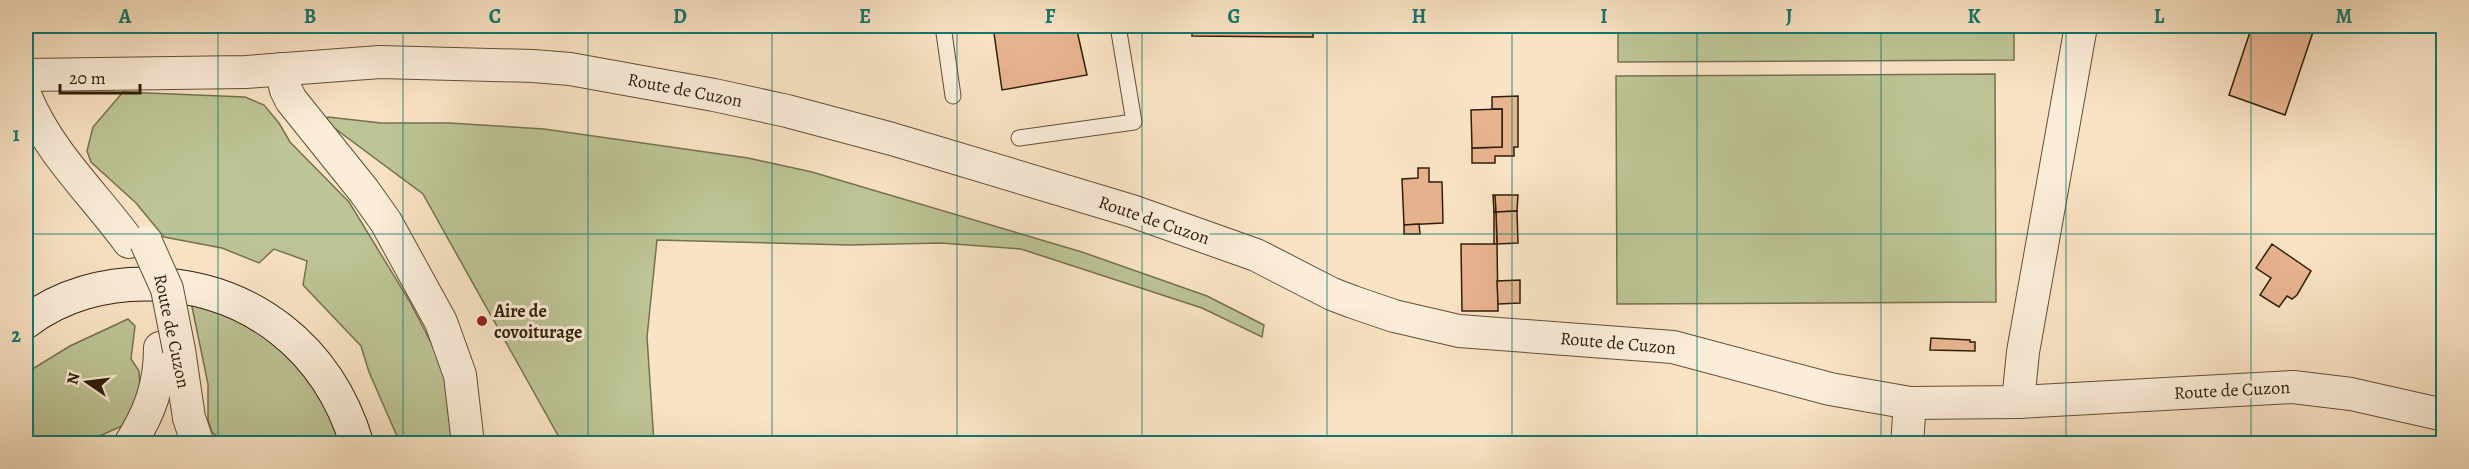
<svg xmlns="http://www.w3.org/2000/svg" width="2469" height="469" viewBox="0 0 2469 469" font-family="Alegreya,serif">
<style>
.green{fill:#bdc495;stroke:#76714e;stroke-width:1.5}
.building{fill:#e8b490;stroke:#2f1e07;stroke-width:1.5}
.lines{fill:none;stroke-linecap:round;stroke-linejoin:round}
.lane-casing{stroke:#624f36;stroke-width:17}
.street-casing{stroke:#624f36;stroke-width:34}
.secondary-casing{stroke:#2f1e07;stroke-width:35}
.lane{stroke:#fbedd9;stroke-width:15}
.street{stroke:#fbedd9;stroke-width:32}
.secondary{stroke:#fbedd9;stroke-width:33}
.street-bridge-casing{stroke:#624f36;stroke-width:34;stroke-linecap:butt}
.street-bridge{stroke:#fbedd9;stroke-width:32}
.grid{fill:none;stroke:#0f766e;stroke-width:1.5;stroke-opacity:0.55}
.poi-dot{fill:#8f2418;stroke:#fbedd9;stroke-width:2}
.labels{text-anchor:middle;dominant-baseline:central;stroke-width:6;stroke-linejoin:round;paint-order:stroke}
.street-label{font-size:18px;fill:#2f1e07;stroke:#fbedd9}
.poi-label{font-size:18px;font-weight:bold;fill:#2f1e07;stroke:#fbedd9;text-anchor:start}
.neatline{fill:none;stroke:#0f766e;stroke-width:2}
.grid-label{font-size:20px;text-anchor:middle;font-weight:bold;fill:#0f766e}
</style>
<rect width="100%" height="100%" fill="#f9e3c4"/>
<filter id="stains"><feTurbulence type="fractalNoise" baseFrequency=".00333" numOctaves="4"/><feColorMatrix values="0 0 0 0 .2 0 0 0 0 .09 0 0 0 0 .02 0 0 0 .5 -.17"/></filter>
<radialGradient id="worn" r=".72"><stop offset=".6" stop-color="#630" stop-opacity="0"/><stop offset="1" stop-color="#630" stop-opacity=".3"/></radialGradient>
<g class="green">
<path d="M1618,26H2014V60L1618,62Z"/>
<path d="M1995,74L1996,302L1617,304L1616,76Z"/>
<path d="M123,92L245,97L264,105L279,123L290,142L349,202L410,302L452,383L457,443H400L369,372L361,346L303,285L307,261L274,249L259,263L222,248L164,237L136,203L91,162L87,151L93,127Z"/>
<path d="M328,117L381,123H449L544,129L748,158L812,172L1082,252L1207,296L1264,325L1262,337L1202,308L1021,249L941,243L849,245L657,240L647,337L654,443H554L560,439L423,194L325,121Z"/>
<path d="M191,302L263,331L313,380L342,443H225L212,432L208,420V384Z"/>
<path d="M128,319L135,326L131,359L139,371L140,388L135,408L124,425L84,443H26V373L70,346Z"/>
</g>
<g class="building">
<path d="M993,26H1076L1087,75L1002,90Z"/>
<path d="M1192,26H1313V37L1192,36Z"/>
<path d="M2252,26H2315L2285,115L2229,95Z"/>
<path d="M1518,96V147H1514V156H1495V163H1472V148L1502,147V109H1492V97Z"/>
<path d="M1502,109V147L1472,148L1471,110Z"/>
<path d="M1418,168H1429V182H1442L1443,223L1404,225L1402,179L1418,178Z"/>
<path d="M1493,195L1496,196V212H1494Z"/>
<path d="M1495,195H1518L1517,211L1496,212Z"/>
<path d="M1517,211L1518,243L1497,244L1496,212Z"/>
<path d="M1494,212H1496L1497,244H1494Z"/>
<path d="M1419,224L1420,234H1404V225Z"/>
<path d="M1461,244H1497L1498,311H1462Z"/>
<path d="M2272,244L2311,271L2297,295L2292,299L2287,296L2279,307L2260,295L2271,278L2256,268Z"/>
<path d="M1520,280V303L1498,304L1497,281Z"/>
<path d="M1931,338L1970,340V342H1975V351L1930,350Z"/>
</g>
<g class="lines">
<defs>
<g id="lane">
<path d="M943,26L953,96"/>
<path d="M1019,138L1134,122L1118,26"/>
</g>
<g id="street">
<path d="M281,69L286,90L291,100L364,191L386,222L441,322L460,375L468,444"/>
<path d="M26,75L246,72L380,62L533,66L570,69L714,95L787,111L892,139L1132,211L1256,255L1332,294L1353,302L1394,316L1459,331L1673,347L1830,389L1910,403L2018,402L2293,387L2351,394L2444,415"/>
<path d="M26,97C49,153 94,194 129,242"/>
<path d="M179,350L189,418L198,444"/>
<path d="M2018,402L2023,352L2081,26"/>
<path d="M130,444C150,412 160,385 160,348"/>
<path d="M1907,444L1910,403"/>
</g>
<path id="secondary" d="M26,322C61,295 106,283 150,284C251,287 328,348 357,444"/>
</defs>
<use href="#lane" class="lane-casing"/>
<use href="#street" class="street-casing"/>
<use href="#secondary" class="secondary-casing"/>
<use href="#lane" class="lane"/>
<use href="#street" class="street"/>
<use href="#secondary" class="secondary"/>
<defs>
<path id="street-bridge" d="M146,242L167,289L179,350"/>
</defs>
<use href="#street-bridge" class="street-bridge-casing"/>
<use href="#street-bridge" class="street-bridge"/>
</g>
<path class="grid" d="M218,26V444M403,26V444M588,26V444M772,26V444M957,26V444M1142,26V444M1327,26V444M1512,26V444M1697,26V444M1881,26V444M2066,26V444M2251,26V444M26,234H2444"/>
<circle class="poi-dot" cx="482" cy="321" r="6"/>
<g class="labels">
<g class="street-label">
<text transform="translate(685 90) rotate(11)">Route de Cuzon</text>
<text transform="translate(1154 220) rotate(19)">Route de Cuzon</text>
<text transform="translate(172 331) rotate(78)">Route de Cuzon</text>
<text transform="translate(1618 343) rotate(5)">Route de Cuzon</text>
<text transform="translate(2232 390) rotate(-3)">Route de Cuzon</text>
</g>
<g class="poi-label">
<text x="494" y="311">Aire de<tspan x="494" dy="21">covoiturage</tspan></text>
</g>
</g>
<rect width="2469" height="469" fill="none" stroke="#f9e3c4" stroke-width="66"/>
<g transform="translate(87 382) rotate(284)" stroke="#fbedd9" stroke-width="4.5" paint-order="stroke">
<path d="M0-4.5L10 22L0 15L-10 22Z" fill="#2f1e07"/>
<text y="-9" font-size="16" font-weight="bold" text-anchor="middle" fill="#2f1e07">N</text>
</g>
<path d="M60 84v9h80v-9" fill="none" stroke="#2f1e07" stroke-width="3"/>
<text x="69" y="84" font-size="18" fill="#2f1e07" stroke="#fbedd9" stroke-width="4.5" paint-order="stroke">20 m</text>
<rect x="33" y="33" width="2403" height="403" class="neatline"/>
<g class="grid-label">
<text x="125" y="23">A</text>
<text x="310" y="23">B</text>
<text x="495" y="23">C</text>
<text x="680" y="23">D</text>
<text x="865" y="23">E</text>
<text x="1050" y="23">F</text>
<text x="1234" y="23">G</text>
<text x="1419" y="23">H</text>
<text x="1604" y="23">I</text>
<text x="1789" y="23">J</text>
<text x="1974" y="23">K</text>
<text x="2159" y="23">L</text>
<text x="2344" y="23">M</text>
<text x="16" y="141">1</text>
<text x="16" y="342">2</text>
</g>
<rect width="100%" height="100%" filter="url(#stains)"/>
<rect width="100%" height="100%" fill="url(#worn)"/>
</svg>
